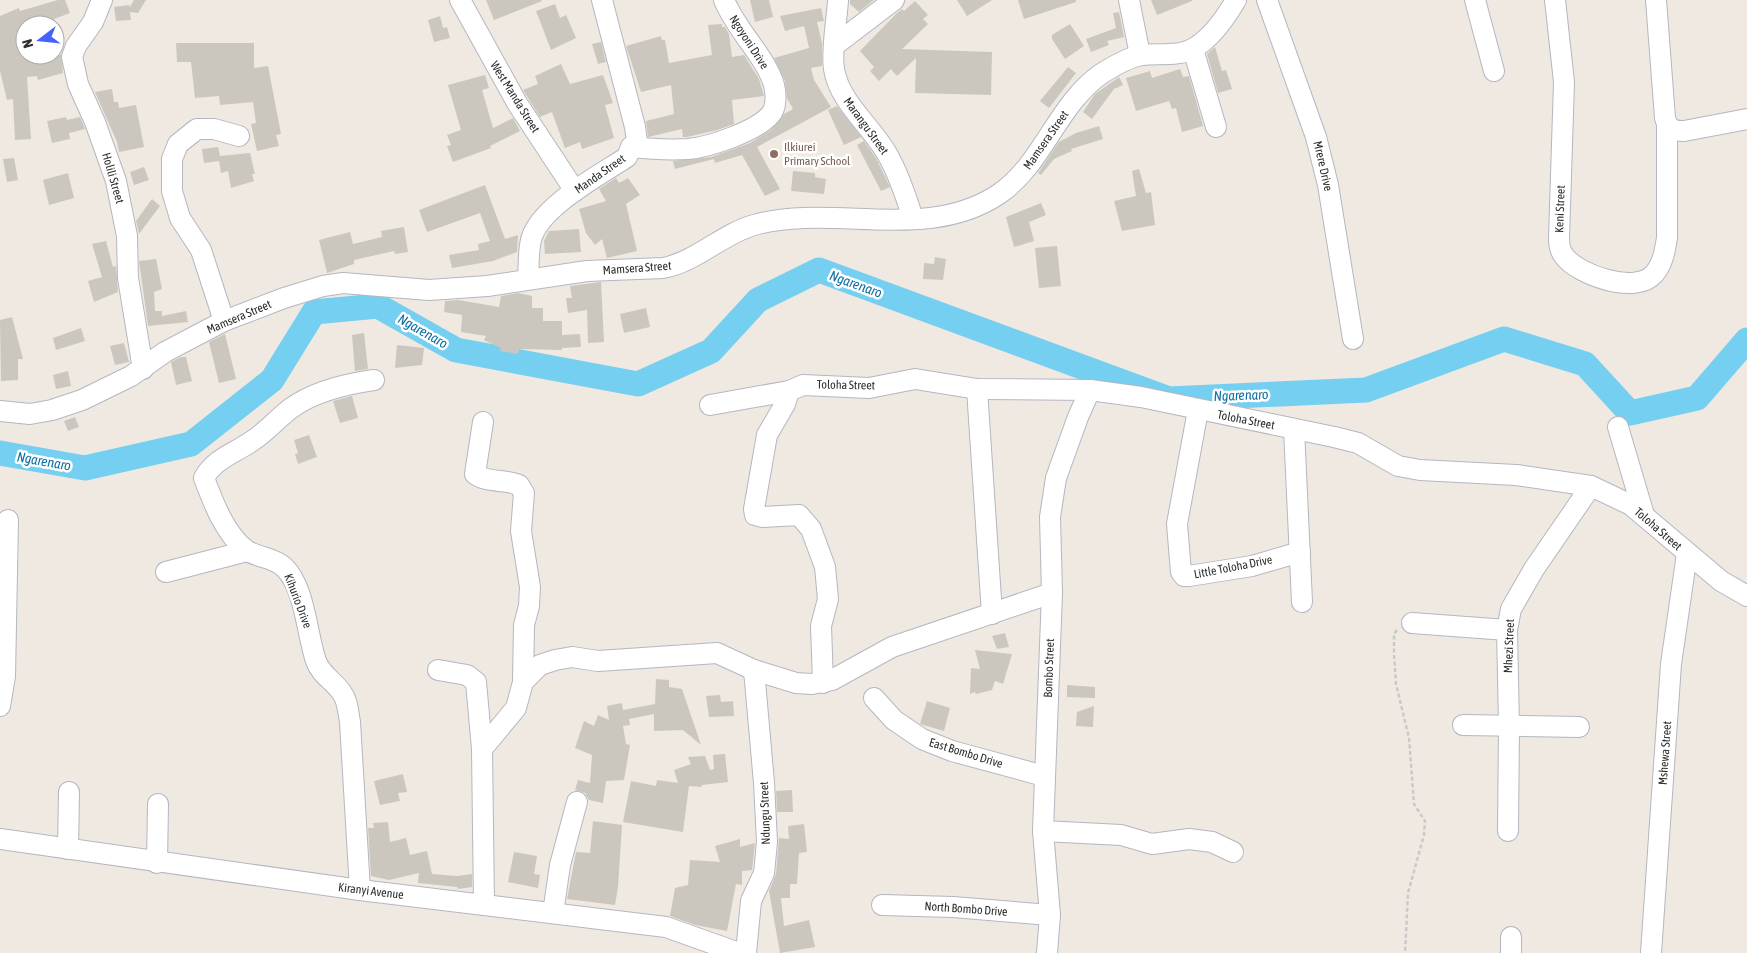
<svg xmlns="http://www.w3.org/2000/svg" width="1747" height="953" viewBox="0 0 1747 953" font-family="'Asap Condensed',sans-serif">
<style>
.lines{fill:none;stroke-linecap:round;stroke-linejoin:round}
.river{stroke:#75cff0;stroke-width:25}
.building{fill:#cbc7bf}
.minor-casing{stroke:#b4b7c1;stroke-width:22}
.path{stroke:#c9c9c9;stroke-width:2.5;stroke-dasharray:4 2.5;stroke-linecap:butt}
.minor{stroke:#fff;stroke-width:20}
.education-dot{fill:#8d6e63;stroke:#fff;stroke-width:2}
.labels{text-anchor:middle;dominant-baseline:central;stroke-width:5;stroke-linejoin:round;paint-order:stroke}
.street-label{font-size:12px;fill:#2e2e2e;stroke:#fff}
.education-label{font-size:12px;fill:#785e54;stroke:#fff;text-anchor:start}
.water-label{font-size:14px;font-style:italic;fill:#0d6fa3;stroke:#fff}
</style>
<rect width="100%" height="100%" fill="#efe9e1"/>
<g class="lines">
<path class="river" d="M0,453L85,468L191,444L272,380L314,312L378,306L456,350L638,384L711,351L758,300L819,270L1169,399L1366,390L1504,339L1585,364L1630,413L1697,398L1747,340"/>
</g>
<g class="building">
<path d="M58,0H65L70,13L54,19L56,25H25V55H61L63,73L38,80L37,76L27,77L31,139L15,140L13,99L7,100L0,71V16L19,8L20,11Z"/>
<path d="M134,0H146L138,13L130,12L131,20L116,21L114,7L129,5L130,7Z"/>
<path d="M486,0H541L542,1L494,20Z"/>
<path d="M750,0H769L773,17L755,22Z"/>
<path d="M850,0H874L859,12L850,4Z"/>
<path d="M957,0H992L967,16Z"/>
<path d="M1018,0H1076V2L1024,19Z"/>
<path d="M1151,0H1192V1L1157,15Z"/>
<path d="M915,1L928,15L923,19L928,24L902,49L992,52L991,95L915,93L916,58L897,76L891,69L879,81L870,71L874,67L860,51L897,13L902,9L904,11Z"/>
<path d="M555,4L560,18L566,15L576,38L551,50L536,11Z"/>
<path d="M821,8L824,21L817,22L822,43V66L811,68L814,80L831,107L757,147L780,189L765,196L742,155L715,163L714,159L675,169L673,161L711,157L750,143L771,130L784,114L793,109L787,98L785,81L774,58L809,48L804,26L785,31L780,16Z"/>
<path d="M1119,12L1124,37L1107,41L1109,45L1091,52L1086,39L1116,28L1113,13Z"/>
<path d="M440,16L443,28L447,27L450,38L434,42L428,20Z"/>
<path d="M722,24V27H725L729,34L732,57L744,55L759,79L764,96L732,100L734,124L717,130L687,137H683L682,129L648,137L646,121L674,114L671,85L641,92L626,46L661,36L662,40H665L669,63L712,55L708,25Z"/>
<path d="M1070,24L1084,46L1065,59L1052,39V35Z"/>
<path d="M601,42L606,62L598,64L592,44Z"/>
<path d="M176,43H254V68L268,66L281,134L276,135L279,146L257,151L251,124L256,123L253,102L220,105L219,96L195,98L191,62H177Z"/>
<path d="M1215,47L1222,71L1226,70L1232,89L1218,93L1207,54Z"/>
<path d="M561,64L570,84L603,75L613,103L605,105L614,138L582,149L580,142L565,148L552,112L540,117L523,90L538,84L535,76Z"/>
<path d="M1068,67L1076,73L1049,108L1040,101Z"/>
<path d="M1180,69L1183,77L1189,76L1203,126L1182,132L1176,108L1172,109L1169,101L1136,111L1126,78L1150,71L1152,78Z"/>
<path d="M485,75L489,88L482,90L493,128L513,118L520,131L490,146L491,148L453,162L447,146L451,145L447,135L461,130L448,85Z"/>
<path d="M1119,77L1123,85L1114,89L1092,119L1083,112L1095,94Z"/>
<path d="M112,89L114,102H118L119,108L136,105L144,147L119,152L117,142L95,92Z"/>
<path d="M837,106L861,137L844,145L828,110Z"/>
<path d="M66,117L67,120L80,117L85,129L69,133L70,139L52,143L47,121Z"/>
<path d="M1099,126L1103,139L1071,149L1072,151L1054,159L1041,175L1038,173L1059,142L1076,133Z"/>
<path d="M864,141L876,158L890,187L881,191L857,145Z"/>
<path d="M218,147L220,156L250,153L255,174H252L254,181L231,188L228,171L221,173L219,161L204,163L202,149Z"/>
<path d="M14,158L18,180L7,182L3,159Z"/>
<path d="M144,167L149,180L134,185L130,172Z"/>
<path d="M1139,169L1146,193L1151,192L1155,225L1122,231L1114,201L1136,196L1132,171Z"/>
<path d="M793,171L815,173V177L826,179L824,194L791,191Z"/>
<path d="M68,173L74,198L49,205L43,180Z"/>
<path d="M616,178L619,183L628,178L640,195L626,204L637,251L607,258L602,239L595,245L586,233L579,209L606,201L599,189Z"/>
<path d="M485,185L505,239L518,235L517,252L493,261L452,268L449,255L479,250L478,244L490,241L480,213L427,232L419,210Z"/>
<path d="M152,199L160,206L139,234L136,221Z"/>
<path d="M1041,203L1046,215L1029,222L1034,241L1014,247L1006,217Z"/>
<path d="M404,227L408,252L395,254L394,251L354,260V264L327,273L319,240L350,232L353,244L382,237L381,231Z"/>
<path d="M579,229L581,252L545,254L544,241L549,231Z"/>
<path d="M106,241L113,267L116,266L118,292L94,302L88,281L102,277L92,244Z"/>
<path d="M1057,246L1061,286L1039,288L1035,248Z"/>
<path d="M935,257L946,259L943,280L923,279L924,263L934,264Z"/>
<path d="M156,259L162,289L154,292L155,311H162V316L186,311L188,322L148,326L139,261Z"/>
<path d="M601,282L604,342L588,343L587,310L568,313L566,298H572L570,286Z"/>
<path d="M518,293L532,296V308H543V321H562V335L580,334L581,347L562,348V350L519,349L518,354L500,351L501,348L484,340L486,336L461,332L462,315L444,312L445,301L458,300L499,307L501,296Z"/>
<path d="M646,308L650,327L624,333L620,314Z"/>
<path d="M12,317L23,359H18V380L1,381L0,320Z"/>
<path d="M81,328L85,341L56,350L53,338Z"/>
<path d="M364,333L368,369L355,371L352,335Z"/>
<path d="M225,334L236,379L219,383L209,342Z"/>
<path d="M124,343L129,362L115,365L110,346Z"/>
<path d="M397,345L424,348L422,365L395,368Z"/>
<path d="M181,357H186L192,381L176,385L171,362Z"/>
<path d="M68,371L71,386L56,389L53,375Z"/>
<path d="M352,396L358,418L340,423L333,401Z"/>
<path d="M75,417L79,427L68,431L64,421Z"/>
<path d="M309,435L317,457L298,464L295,454L298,453L294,440Z"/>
<path d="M1005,633L1009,647L997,649L992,636Z"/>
<path d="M975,650L1012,654L1003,684L995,681L992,690L976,694L975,692L970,694L971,668L980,669Z"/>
<path d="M656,679L669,680V687L682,689L701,745L683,730L654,731V714L629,719L630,725L623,726L626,744L630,745L624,780L606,781L603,803L589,800L585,793L575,790L578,780L590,783L592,755L575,748L584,721L594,726L598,715L609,720L607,706L622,703L623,710L655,704Z"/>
<path d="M1067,685L1095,687V698L1067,697Z"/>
<path d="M720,695L721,702L733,701L734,716L709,717L706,696Z"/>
<path d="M927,701L950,708L944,731L920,724Z"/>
<path d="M1094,706L1093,727L1076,726L1077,712Z"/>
<path d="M725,754L728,782L702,785L701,787L689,786L683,832L623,822L631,781L656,786L657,780L678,783L674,770L691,764L688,757L705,756L710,770L714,769L713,755Z"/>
<path d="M403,774L407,792L398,793L400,801L380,805L374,781Z"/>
<path d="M792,790L793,812H777L776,791Z"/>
<path d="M593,821L622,825L618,887L615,905L567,899L576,852L590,853Z"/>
<path d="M388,822L390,842L406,838L410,855L427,851L432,874L457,876L472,874V887L458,889L457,887L418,883L419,873L389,880L371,876L368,828H374L373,823Z"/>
<path d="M804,824L807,852L799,853L797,884H790V898H781L784,926L809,920L815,947L780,953L769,891L776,874L779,838L789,839L788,826Z"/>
<path d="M740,839V847L755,843L752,870L742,871V885L736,884L727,931L695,925L670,916L675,888L688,885L690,860L720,862L715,846Z"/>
<path d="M514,852L537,856L534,874L540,875L538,888L508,882Z"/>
</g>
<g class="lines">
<defs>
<g id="minor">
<path d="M102,0L93,22L76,46L72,57L78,84L95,122L116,181L127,236L128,278L143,369"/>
<path d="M460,0L517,103L575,191"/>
<path d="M838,0C837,19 831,51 834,69C839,101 869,124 886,152C898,172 906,196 913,219"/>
<path d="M1129,0L1140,55"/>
<path d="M1267,0L1316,137L1328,185L1353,339"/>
<path d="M1475,0L1494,71"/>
<path d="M1555,0L1564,82L1559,238C1559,244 1560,251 1564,256C1578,275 1636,295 1654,274C1663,264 1665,250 1667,238V124"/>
<path d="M1656,0L1665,118C1668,129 1673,131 1684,131L1747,119"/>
<path d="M835,45L894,0"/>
<path d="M1193,49L1216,127"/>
<path d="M631,147C650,149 669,150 688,149C710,147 757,131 771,114C777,106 776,93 774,85C766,57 736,30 724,0"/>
<path d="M528,279C529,266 528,253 531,240C539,207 600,175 627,157L631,147L637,142L635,127L602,0"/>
<path d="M224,321L201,250L180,218L172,191V159L178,144L197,129H214L239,136"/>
<path d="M977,389L992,614"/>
<path d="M710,405L789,391"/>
<path d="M1198,410L1177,524L1181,572L1184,576H1189L1252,566L1300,552"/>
<path d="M0,411L30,414L52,410L82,400L131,376L165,352L224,321L284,298L323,286L343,283L429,290L487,286L587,271L663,268C696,262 722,234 754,225C833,203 926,243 999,194C1043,164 1057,105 1101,74C1112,67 1129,57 1142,55C1158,53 1180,57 1194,48C1212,38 1226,17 1236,0"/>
<path d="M483,422L475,474C486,483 506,479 519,485L524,493L521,531L530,587L529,606L524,625L523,682"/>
<path d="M1618,427L1644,515"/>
<path d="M1294,429L1302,602"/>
<path d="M166,572L247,551"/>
<path d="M1412,623L1507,630"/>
<path d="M438,670L467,675L476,682L482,749"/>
<path d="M823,683L821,626L828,599L825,567L811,529L799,515L762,517L755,515L754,509L767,435L785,404L789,391L803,385L869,388L915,379L977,389L1090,390L1141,397L1334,437L1358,443L1398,466L1420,470L1516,475L1591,486L1631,505L1721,581L1747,596"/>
<path d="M874,698L894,720L922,739L952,751L1044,776"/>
<path d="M0,706L5,676L8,520"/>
<path d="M1463,725L1579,727"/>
<path d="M1043,831L1121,835L1152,844L1189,839L1212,842L1233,852"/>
<path d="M1508,831L1509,726L1507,630L1511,609L1534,569L1591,486"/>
<path d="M0,839L360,890L666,927L739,953"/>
<path d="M68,849L69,792"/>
<path d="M157,863L158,804"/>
<path d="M360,890L350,722C348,712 348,701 342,693C334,681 321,675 316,661C307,635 305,587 284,567C273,557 258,558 246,550C225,534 213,502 204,478C214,459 235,453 252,441C266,432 277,419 290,409C314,391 345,384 374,380"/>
<path d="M484,905L482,749L516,708L523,682L540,665L555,660L572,657L598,661L717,653L754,670L796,683L812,684L832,680L892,647L1052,593"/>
<path d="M882,905L953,907L1050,915"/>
<path d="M553,913L560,865L577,802"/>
<path d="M1511,937V953"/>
<path d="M746,953L751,901L764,873L767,842L764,783L754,670"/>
<path d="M1047,953L1050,915L1043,831L1052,593L1050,517L1056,478L1078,417L1090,390"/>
<path d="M1651,953L1671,664L1687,554"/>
</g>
</defs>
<use href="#minor" class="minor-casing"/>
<path class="path" d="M1397,630L1394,634V654L1396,684L1409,738L1414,804L1425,821L1424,835L1408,893L1405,953"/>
<use href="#minor" class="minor"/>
</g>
<circle class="education-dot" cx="774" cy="154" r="5"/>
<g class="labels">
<g class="street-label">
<text transform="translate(749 42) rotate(57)">Ngoyoni Drive</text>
<text transform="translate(515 97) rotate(58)">West Manda Street</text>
<text transform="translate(866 126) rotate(54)">Marangu Street</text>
<text transform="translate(1046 140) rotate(-55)">Mamsera Street</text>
<text transform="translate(1323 166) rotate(77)">Mrere Drive</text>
<text transform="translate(600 174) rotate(-35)">Manda Street</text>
<text transform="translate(113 178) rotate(74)">Holili Street</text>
<text transform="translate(1560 209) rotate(-88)">Keni Street</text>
<text transform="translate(637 268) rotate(-4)">Mamsera Street</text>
<text transform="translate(239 317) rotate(-23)">Mamsera Street</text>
<text transform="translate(846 385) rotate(1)">Toloha Street</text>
<text transform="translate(1246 420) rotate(11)">Toloha Street</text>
<text transform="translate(1658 529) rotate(41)">Toloha Street</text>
<text transform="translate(1233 567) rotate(-11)">Little Toloha Drive</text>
<text transform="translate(298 601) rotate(69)">Kihurio Drive</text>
<text transform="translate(1509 646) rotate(-88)">Mhezi Street</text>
<text transform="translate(1049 668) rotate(-88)">Bombo Street</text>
<text transform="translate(966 753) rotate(17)">East Bombo Drive</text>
<text transform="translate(1665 753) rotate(-86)">Mshewa Street</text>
<text transform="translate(765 813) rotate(-92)">Ndungu Street</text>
<text transform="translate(371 891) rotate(7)">Kiranyi Avenue</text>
<text transform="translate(966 909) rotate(4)">North Bombo Drive</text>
</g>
<g class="education-label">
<text x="784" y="147">Ilkiurei<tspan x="784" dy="14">Primary School</tspan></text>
</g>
<g class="water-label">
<text transform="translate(856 284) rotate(20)">Ngarenaro</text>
<text transform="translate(423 331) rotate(30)">Ngarenaro</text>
<text transform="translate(1241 395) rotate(-2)">Ngarenaro</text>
<text transform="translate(44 461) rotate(10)">Ngarenaro</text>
</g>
</g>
<g transform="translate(40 40) rotate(254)"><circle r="24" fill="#ffffff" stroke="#ababab"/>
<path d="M0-4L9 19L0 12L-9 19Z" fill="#4264fb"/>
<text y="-8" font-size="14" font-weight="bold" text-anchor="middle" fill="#2e2e2e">N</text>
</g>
</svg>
